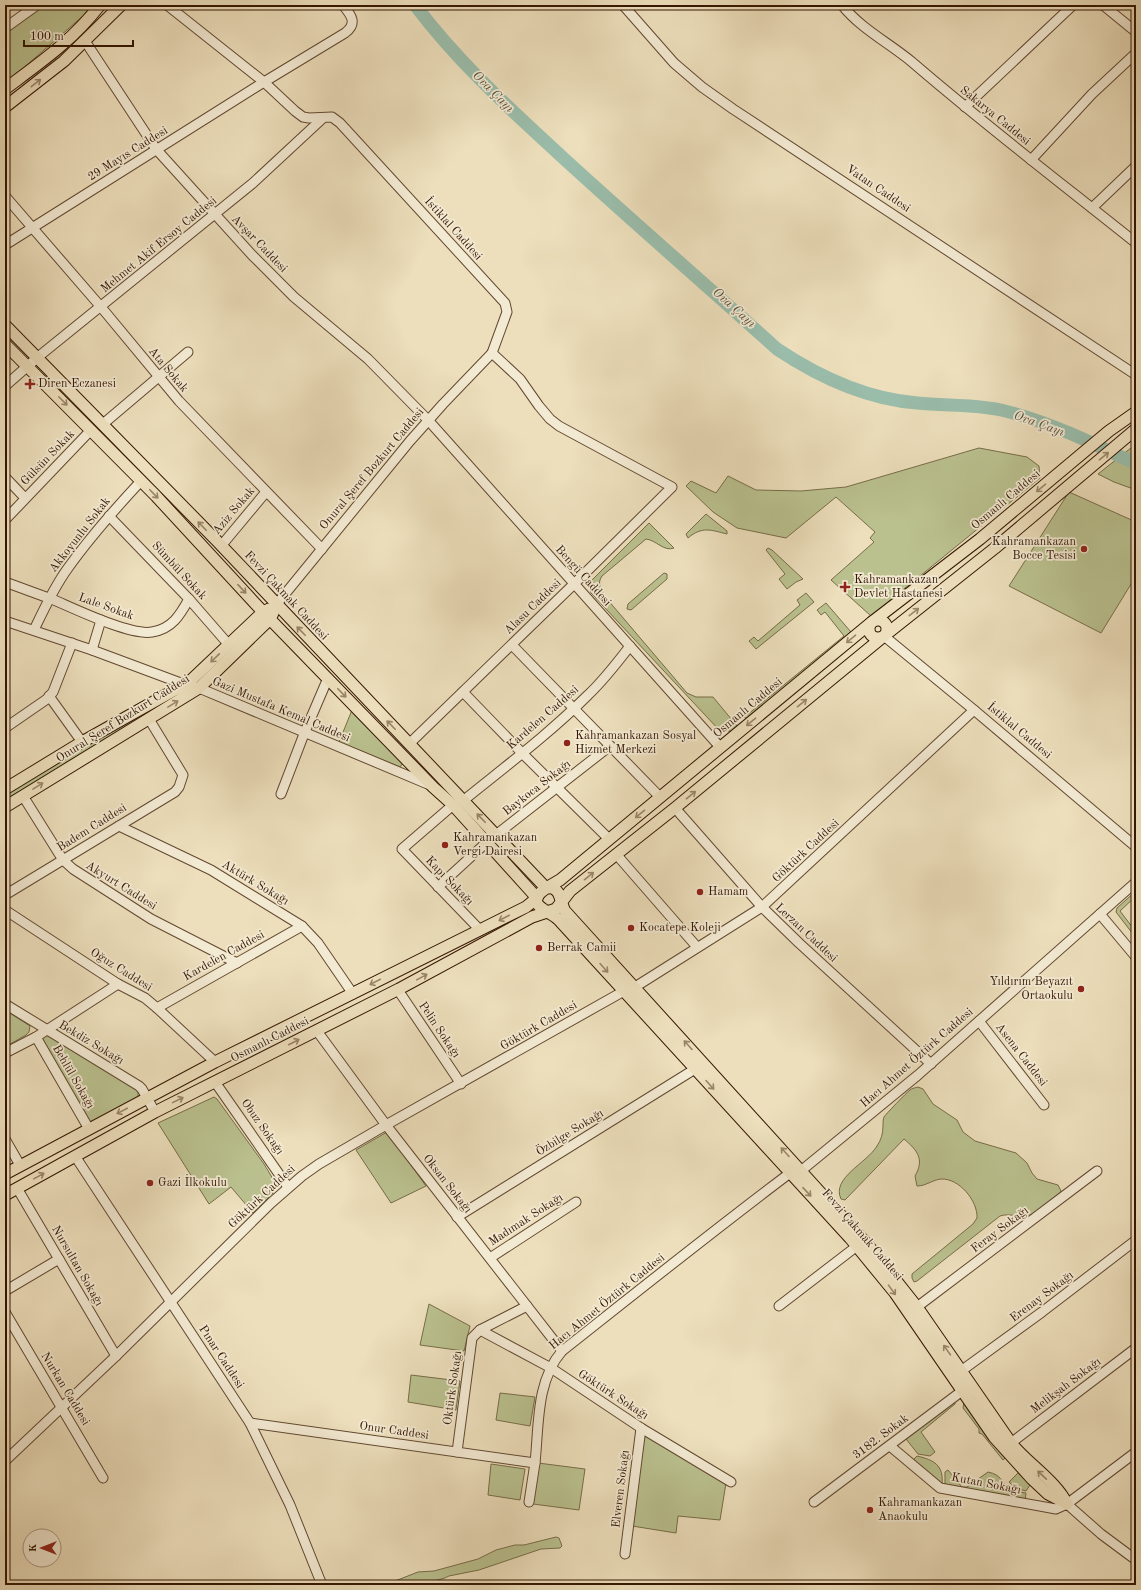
<svg xmlns="http://www.w3.org/2000/svg" width="1141" height="1590" viewBox="0 0 1141 1590" font-family="'Old Standard TT',serif">
<style>
.green{fill:#bac18f;stroke:#776c48}
.lines{fill:none;stroke-linecap:round;stroke-linejoin:round}
.river{stroke:#9abdab;stroke-width:13}
.minor-casing{stroke:#624830;stroke-width:11}
.major-casing{stroke:#341602;stroke-width:13}
.minor{stroke:#f3ead3;stroke-width:9}
.major{stroke:#eddfbc;stroke-width:11}
.oneway{stroke:#9a8568}
.poi-dot{fill:#8f2418;stroke:#f3ead3;stroke-width:1.5}
.labels{text-anchor:middle;dominant-baseline:central;stroke-width:3.5;stroke-linejoin:round;paint-order:stroke}
.street-label{font-size:12px;fill:#341602;stroke:#f3ead3}
.poi-label{font-size:12px;fill:#341602;stroke:#f3ead3;text-anchor:start}
.water-label{font-size:13px;font-style:italic;fill:#58503d;stroke:#f3ead3}
</style>
<rect width="100%" height="100%" fill="#eddfbc"/>
<filter id="stains"><feTurbulence type="fractalNoise" baseFrequency=".005" numOctaves="4"/><feColorMatrix values="0 0 0 0 .2 0 0 0 0 .09 0 0 0 0 .02 0 0 0 .5 -.17"/></filter>
<radialGradient id="worn" r=".72"><stop offset=".6" stop-color="#630" stop-opacity="0"/><stop offset="1" stop-color="#630" stop-opacity=".3"/></radialGradient>
<g class="green">
<path d="M43,5H91L84,15L20,71L5,82V31Z"/>
<path d="M1136,444V490L1114,482L1098,474Z"/>
<path d="M979,448L1027,457L1039,466L1040,478L871,616L831,580L874,542L870,538L875,532L836,497L786,538L737,528L713,512L686,486L691,481L716,493L728,476L756,490L801,491L846,487Z"/>
<path d="M1069,492L1136,522V576L1101,633L1009,586Z"/>
<path d="M706,514L727,531V534C711,530 702,526 688,538L686,534Z"/>
<path d="M649,523L674,548C664,552 656,540 646,539L602,576C596,584 602,592 607,599L687,693L696,697H713L737,726L731,731H720L591,593L588,584Z"/>
<path d="M768,548L772,550L803,579L796,582L787,589L779,579L785,574L766,550Z"/>
<path d="M664,573L667,574V579L631,610L627,609L628,604Z"/>
<path d="M806,593L814,602L756,649L749,641L754,637L758,641L800,605L797,600Z"/>
<path d="M826,603L851,632L746,719L743,715L745,713L747,715L844,636L825,612L821,615L817,610Z"/>
<path d="M168,697L170,700L5,800V795Z"/>
<path d="M352,710L403,763L400,767L339,742Z"/>
<path d="M1136,891V896L1120,911L1136,932V938L1116,912L1117,908Z"/>
<path d="M5,1010L30,1026L29,1032L26,1035L5,1047Z"/>
<path d="M47,1034L138,1090V1098L91,1124L42,1038Z"/>
<path d="M918,1087L923,1089L933,1104L957,1120L963,1132L975,1141L1016,1153L1027,1163L1032,1173L1037,1179L1058,1185L1061,1191C1057,1199 1035,1216 1025,1216C1015,1217 1010,1213 1000,1216L917,1281L914,1282L912,1278V1274L973,1224L977,1218C978,1201 959,1178 941,1179C932,1180 926,1186 917,1186L915,1176C925,1159 917,1150 904,1139L845,1200L841,1199C831,1178 867,1163 877,1146C881,1140 883,1134 883,1126C883,1123 883,1119 884,1117C885,1115 907,1092 910,1090C912,1088 915,1088 918,1087Z"/>
<path d="M214,1097L217,1099L264,1164L273,1179V1193L253,1213L231,1187L209,1204L158,1123Z"/>
<path d="M387,1132L426,1186L391,1203L356,1150Z"/>
<path d="M429,1304L470,1326L464,1351L420,1345Z"/>
<path d="M411,1375L460,1381L456,1410L408,1402Z"/>
<path d="M500,1393L535,1397L530,1426L496,1420Z"/>
<path d="M955,1400V1404L921,1432L935,1452L930,1456L918,1454L906,1439Z"/>
<path d="M964,1403L1005,1458L1003,1460L982,1434L979,1433V1429L963,1408Z"/>
<path d="M651,1435L726,1483L720,1520L678,1516L676,1533L632,1526L642,1438Z"/>
<path d="M917,1456C934,1460 944,1465 942,1485L913,1460Z"/>
<path d="M538,1463L585,1469L579,1510L533,1504Z"/>
<path d="M491,1464L525,1469L520,1500L488,1495Z"/>
<path d="M948,1470L962,1487H967L988,1472C1002,1475 1000,1481 1010,1489C1014,1492 1021,1492 1026,1493L1025,1501L945,1486V1472Z"/>
<path d="M1018,1473L1030,1485L1026,1491L1015,1488L1009,1482Z"/>
<path d="M556,1537L559,1538L562,1546L560,1548L541,1549L479,1570L449,1576C444,1579 440,1579 434,1581C416,1586 398,1585 380,1585L385,1582L395,1581L418,1572L434,1571L478,1559L496,1550L515,1545H524Z"/>
</g>
<g class="lines">
<path class="river" d="M415,5C458,62 508,107 560,155C632,221 705,284 777,349C819,377 866,399 917,403C945,406 973,404 1001,410C1048,421 1093,443 1136,464"/>
<defs>
<g id="minor">
<path d="M167,5L264,82L295,111L303,117L309,118L332,117L340,123L505,303L507,312L492,353L520,379L539,406L550,419L559,426L672,487L574,584L409,744"/>
<path d="M623,5L674,63L702,87L733,109L1136,375"/>
<path d="M842,5C860,28 889,43 912,62C985,125 1061,183 1136,243"/>
<path d="M1103,5L1136,32"/>
<path d="M5,28L37,5"/>
<path d="M85,41L156,149L252,255L294,297L368,359L428,420L720,747"/>
<path d="M965,107L1073,5"/>
<path d="M1031,160L1092,94L1136,53"/>
<path d="M5,196L101,307L179,401L322,549"/>
<path d="M1092,208L1136,166"/>
<path d="M5,245L264,82L345,33C358,23 351,15 343,5"/>
<path d="M5,386L38,357L253,183L323,118"/>
<path d="M103,424L188,352"/>
<path d="M5,477L25,498"/>
<path d="M109,516L189,599L229,645"/>
<path d="M5,520L91,430"/>
<path d="M221,546L266,492"/>
<path d="M5,582C21,588 38,594 54,600C75,609 131,636 152,632C172,629 180,615 189,599"/>
<path d="M276,605L410,441L443,404L492,353"/>
<path d="M5,621L92,650L186,685L199,688L430,785"/>
<path d="M34,630C44,609 54,587 68,568C90,537 115,509 141,481"/>
<path d="M884,636L974,710L1136,847"/>
<path d="M512,645L660,797"/>
<path d="M92,650L101,620"/>
<path d="M463,692L522,753L609,839"/>
<path d="M49,696L82,742"/>
<path d="M5,728L47,699L53,692L72,643"/>
<path d="M281,794L304,734L328,678"/>
<path d="M23,796L63,860L73,869L151,919L237,963"/>
<path d="M464,800C506,766 550,733 588,695C604,680 617,663 630,646"/>
<path d="M453,805L402,849L480,930"/>
<path d="M675,808L762,907L799,943L931,1064"/>
<path d="M119,826L211,870L302,926L318,943L353,994"/>
<path d="M497,834L610,746"/>
<path d="M616,854L697,947"/>
<path d="M438,887L487,842"/>
<path d="M5,895L175,792L179,787L183,775L149,719"/>
<path d="M5,910L118,984L145,998L157,1008L215,1062"/>
<path d="M1100,914L1136,957"/>
<path d="M635,987L762,907L974,710"/>
<path d="M398,990L461,1084"/>
<path d="M5,1004L139,1086L142,1089L155,1112"/>
<path d="M157,1008L302,926"/>
<path d="M979,1021L1044,1105"/>
<path d="M317,1031L386,1125L562,1351"/>
<path d="M36,1037L89,1129"/>
<path d="M5,1053L36,1037L118,984"/>
<path d="M215,1082L288,1187"/>
<path d="M5,1139L20,1165"/>
<path d="M75,1156L250,1423L290,1505L322,1585"/>
<path d="M802,1170L918,1075L1136,882"/>
<path d="M17,1188L116,1356"/>
<path d="M457,1217L695,1069"/>
<path d="M490,1258L576,1202"/>
<path d="M5,1291L59,1259"/>
<path d="M779,1306L857,1246"/>
<path d="M917,1307L1097,1171"/>
<path d="M5,1312L103,1478"/>
<path d="M480,1330L551,1368L641,1428L731,1482"/>
<path d="M961,1371L1042,1312L1136,1240"/>
<path d="M250,1423L535,1463"/>
<path d="M1011,1443L1136,1348"/>
<path d="M890,1446L940,1488L1056,1509L1067,1504L1136,1452"/>
<path d="M457,1452L472,1338L480,1330L527,1306"/>
<path d="M5,1461L116,1356L271,1203L302,1176L319,1164L386,1125L624,991"/>
<path d="M529,1502C531,1489 533,1476 535,1463C539,1425 536,1381 562,1351C638,1291 713,1231 790,1173"/>
<path d="M814,1502L962,1391"/>
<path d="M1067,1504L1101,1534L1136,1560"/>
<path d="M625,1554L641,1428"/>
</g>
<g id="major">
<path d="M5,89C41,62 72,41 100,5"/>
<path d="M5,107L64,61L121,5"/>
<path d="M5,325L218,542L546,888"/>
<path d="M5,344L156,496L263,612L433,787L453,805L537,898"/>
<circle cx="878" cy="629" r="9"/>
<path d="M5,789L82,742L173,691L186,685L263,612L269,609"/>
<path d="M5,807L199,688L270,619L273,613"/>
<path d="M546,888C562,886 559,901 565,911L867,1244L917,1307L1011,1443C1027,1463 1057,1482 1067,1504"/>
<path d="M5,1174L215,1062L526,907L537,898"/>
<path d="M5,1195L155,1112L399,989L532,917L556,909L570,891L675,808L884,636L995,548L1136,429"/>
<path d="M1067,1504L1048,1494L1032,1479L994,1437L895,1293L850,1238L559,920C554,915 548,913 543,909C524,897 552,885 560,880L872,622L980,539L1109,431L1136,412"/>
</g>
</defs>
<use href="#minor" class="minor-casing"/>
<use href="#major" class="major-casing"/>
<use href="#minor" class="minor"/>
<use href="#major" class="major"/>
</g>
<defs><path id="oneway-shaft" d="M-6 0H5M1.5-3L5.5 0L1.5 3" fill="none" stroke-width="1.6" stroke-linecap="round" stroke-linejoin="round"/></defs>
<g class="oneway">
<use href="#oneway-shaft" transform="translate(36 83) rotate(-38)"/>
<use href="#oneway-shaft" transform="translate(63 401) rotate(45)"/>
<use href="#oneway-shaft" transform="translate(1104 456) rotate(-39)"/>
<use href="#oneway-shaft" transform="translate(1041 488) rotate(140)"/>
<use href="#oneway-shaft" transform="translate(154 494) rotate(46)"/>
<use href="#oneway-shaft" transform="translate(202 526) rotate(-134)"/>
<use href="#oneway-shaft" transform="translate(242 589) rotate(47)"/>
<use href="#oneway-shaft" transform="translate(914 612) rotate(-38)"/>
<use href="#oneway-shaft" transform="translate(301 631) rotate(-134)"/>
<use href="#oneway-shaft" transform="translate(851 639) rotate(140)"/>
<use href="#oneway-shaft" transform="translate(215 658) rotate(136)"/>
<use href="#oneway-shaft" transform="translate(342 693) rotate(46)"/>
<use href="#oneway-shaft" transform="translate(802 703) rotate(-39)"/>
<use href="#oneway-shaft" transform="translate(173 704) rotate(-31)"/>
<use href="#oneway-shaft" transform="translate(751 722) rotate(140)"/>
<use href="#oneway-shaft" transform="translate(391 725) rotate(-134)"/>
<use href="#oneway-shaft" transform="translate(38 786) rotate(-32)"/>
<use href="#oneway-shaft" transform="translate(691 795) rotate(-39)"/>
<use href="#oneway-shaft" transform="translate(640 814) rotate(141)"/>
<use href="#oneway-shaft" transform="translate(481 818) rotate(-134)"/>
<use href="#oneway-shaft" transform="translate(589 876) rotate(-39)"/>
<use href="#oneway-shaft" transform="translate(504 918) rotate(153)"/>
<use href="#oneway-shaft" transform="translate(604 968) rotate(48)"/>
<use href="#oneway-shaft" transform="translate(422 977) rotate(-29)"/>
<use href="#oneway-shaft" transform="translate(375 982) rotate(153)"/>
<use href="#oneway-shaft" transform="translate(294 1042) rotate(-27)"/>
<use href="#oneway-shaft" transform="translate(688 1045) rotate(-132)"/>
<use href="#oneway-shaft" transform="translate(710 1085) rotate(48)"/>
<use href="#oneway-shaft" transform="translate(178 1100) rotate(-26)"/>
<use href="#oneway-shaft" transform="translate(122 1111) rotate(152)"/>
<use href="#oneway-shaft" transform="translate(785 1152) rotate(-132)"/>
<use href="#oneway-shaft" transform="translate(39 1176) rotate(-29)"/>
<use href="#oneway-shaft" transform="translate(807 1192) rotate(47)"/>
<use href="#oneway-shaft" transform="translate(892 1290) rotate(54)"/>
<use href="#oneway-shaft" transform="translate(947 1350) rotate(-125)"/>
<use href="#oneway-shaft" transform="translate(1042 1475) rotate(-137)"/>
</g>
<g class="poi-dot">
<path d="M28 378h4v4h4v4h-4v4h-4v-4h-4v-4h4z"/>
<circle cx="1084" cy="549" r="4"/>
<path d="M843 581h4v4h4v4h-4v4h-4v-4h-4v-4h4z"/>
<circle cx="567" cy="743" r="4"/>
<circle cx="445" cy="845" r="4"/>
<circle cx="700" cy="892" r="4"/>
<circle cx="631" cy="928" r="4"/>
<circle cx="539" cy="948" r="4"/>
<circle cx="1081" cy="989" r="4"/>
<circle cx="150" cy="1183" r="4"/>
<circle cx="870" cy="1510" r="4"/>
</g>
<g class="labels">
<g class="street-label">
<text transform="translate(995 116) rotate(39)">Sakarya Caddesi</text>
<text transform="translate(128 154) rotate(-32)">29 Mayıs Caddesi</text>
<text transform="translate(878 189) rotate(34)">Vatan Caddesi</text>
<text transform="translate(453 229) rotate(48)">İstiklal Caddesi</text>
<text transform="translate(259 244) rotate(46)">Avşar Caddesi</text>
<text transform="translate(159 245) rotate(-39)">Mehmet Akif Ersoy Caddesi</text>
<text transform="translate(168 370) rotate(50)">Ata Sokak</text>
<text transform="translate(48 458) rotate(-46)">Gülsün Sokak</text>
<text transform="translate(372 469) rotate(-50)">Onural Şeref Bozkurt Caddesi</text>
<text transform="translate(1006 500) rotate(-40)">Osmanlı Caddesi</text>
<text transform="translate(234 511) rotate(-50)">Aziz Sokak</text>
<text transform="translate(80 535) rotate(-52)">Akkoyunlu Sokak</text>
<text transform="translate(179 571) rotate(47)">Sümbül Sokak</text>
<text transform="translate(583 576) rotate(48)">Bengü Caddesi</text>
<text transform="translate(286 596) rotate(47)">Fevzi Çakmak Caddesi</text>
<text transform="translate(106 607) rotate(20)">Lale Sokak</text>
<text transform="translate(533 607) rotate(-44)">Alasu Caddesi</text>
<text transform="translate(748 708) rotate(-40)">Osmanlı Caddesi</text>
<text transform="translate(281 710) rotate(23)">Gazi Mustafa Kemal Caddesi</text>
<text transform="translate(543 718) rotate(-41)">Kardelen Caddesi</text>
<text transform="translate(123 719) rotate(-32)">Onural Şeref Bozkurt Caddesi</text>
<text transform="translate(1019 731) rotate(40)">İstiklal Caddesi</text>
<text transform="translate(537 788) rotate(-38)">Baykoca Sokağı</text>
<text transform="translate(92 828) rotate(-32)">Badem Caddesi</text>
<text transform="translate(806 851) rotate(-43)">Göktürk Caddesi</text>
<text transform="translate(449 881) rotate(46)">Kapı Sokağı</text>
<text transform="translate(255 883) rotate(31)">Aktürk Sokağı</text>
<text transform="translate(121 886) rotate(32)">Akyurt Caddesi</text>
<text transform="translate(806 933) rotate(43)">Lerzan Caddesi</text>
<text transform="translate(224 956) rotate(-29)">Kardelen Caddesi</text>
<text transform="translate(121 970) rotate(32)">Oğuz Caddesi</text>
<text transform="translate(539 1026) rotate(-30)">Göktürk Caddesi</text>
<text transform="translate(439 1030) rotate(56)">Pelin Sokağı</text>
<text transform="translate(270 1040) rotate(-27)">Osmanlı Caddesi</text>
<text transform="translate(91 1043) rotate(31)">Bekdiz Sokağı</text>
<text transform="translate(1021 1055) rotate(52)">Asena Caddesi</text>
<text transform="translate(917 1058) rotate(-41)">Hacı Ahmet Öztürk Caddesi</text>
<text transform="translate(73 1077) rotate(60)">Behlül Sokağı</text>
<text transform="translate(262 1127) rotate(55)">Obuz Sokağı</text>
<text transform="translate(570 1133) rotate(-32)">Özbilge Sokağı</text>
<text transform="translate(447 1184) rotate(52)">Oksan Sokağı</text>
<text transform="translate(262 1197) rotate(-43)">Göktürk Caddesi</text>
<text transform="translate(526 1220) rotate(-33)">Madımak Sokağı</text>
<text transform="translate(1000 1230) rotate(-37)">Feray Sokağı</text>
<text transform="translate(862 1235) rotate(49)">Fevzi Çakmak Caddesi</text>
<text transform="translate(77 1266) rotate(60)">Nursultan Sokağı</text>
<text transform="translate(1042 1297) rotate(-37)">Erenay Sokağı</text>
<text transform="translate(607 1302) rotate(-39)">Hacı Ahmet Öztürk Caddesi</text>
<text transform="translate(221 1357) rotate(57)">Pınar Caddesi</text>
<text transform="translate(1066 1386) rotate(-37)">Melikşah Sokağı</text>
<text transform="translate(453 1388) rotate(-82)">Oktürk Sokağı</text>
<text transform="translate(65 1389) rotate(59)">Nurkan Caddesi</text>
<text transform="translate(613 1395) rotate(33)">Göktürk Sokağı</text>
<text transform="translate(394 1431) rotate(8)">Onur Caddesi</text>
<text transform="translate(881 1437) rotate(-37)">3182. Sokak</text>
<text transform="translate(986 1484) rotate(11)">Kutan Sokağı</text>
<text transform="translate(621 1489) rotate(-83)">Elveren Sokağı</text>
</g>
<g class="poi-label">
<text x="38" y="384">Diren Eczanesi</text>
<text x="1076" y="542" text-anchor="end">Kahramankazan<tspan x="1076" dy="14">Bocce Tesisi</tspan></text>
<text x="854" y="580">Kahramankazan<tspan x="854" dy="14">Devlet Hastanesi</tspan></text>
<text x="575" y="736">Kahramankazan Sosyal<tspan x="575" dy="14">Hizmet Merkezi</tspan></text>
<text x="453" y="838">Kahramankazan<tspan x="453" dy="14">Vergi Dairesi</tspan></text>
<text x="708" y="892">Hamam</text>
<text x="639" y="928">Kocatepe Koleji</text>
<text x="547" y="948">Berrak Camii</text>
<text x="1073" y="982" text-anchor="end">Yıldırım Beyazıt<tspan x="1073" dy="14">Ortaokulu</tspan></text>
<text x="158" y="1183">Gazi İlkokulu</text>
<text x="878" y="1503">Kahramankazan<tspan x="878" dy="14">Anaokulu</tspan></text>
</g>
<g class="water-label">
<text transform="translate(493 92) rotate(45)">Ova Çayı</text>
<text transform="translate(734 308) rotate(42)">Ova Çayı</text>
<text transform="translate(1039 424) rotate(20)">Ova Çayı</text>
</g>
</g>
<rect width="1141" height="1590" fill="none" stroke="#eddfbc" stroke-width="20"/>
<rect x="6" y="6" width="1129" height="1578" fill="none" stroke="#341602" stroke-width="2"/>
<rect x="10" y="10" width="1121" height="1570" fill="none" stroke="#341602"/>
<g transform="translate(42 1548) rotate(270)"><circle r="19" fill="#f3ead3" stroke="#a7957f"/>
<path d="M0-3L7 15L0 10L-7 15Z" fill="#8f2418"/>
<text y="-6" font-size="11" font-weight="bold" text-anchor="middle" fill="#341602">K</text>
</g>
<path d="M24 40v6h109v-6" fill="none" stroke="#341602" stroke-width="2"/>
<text x="30" y="40" font-size="12" fill="#341602" stroke="#f3ead3" stroke-width="3" paint-order="stroke">100 m</text>
<rect width="100%" height="100%" filter="url(#stains)"/>
<rect width="100%" height="100%" fill="url(#worn)"/>
</svg>
